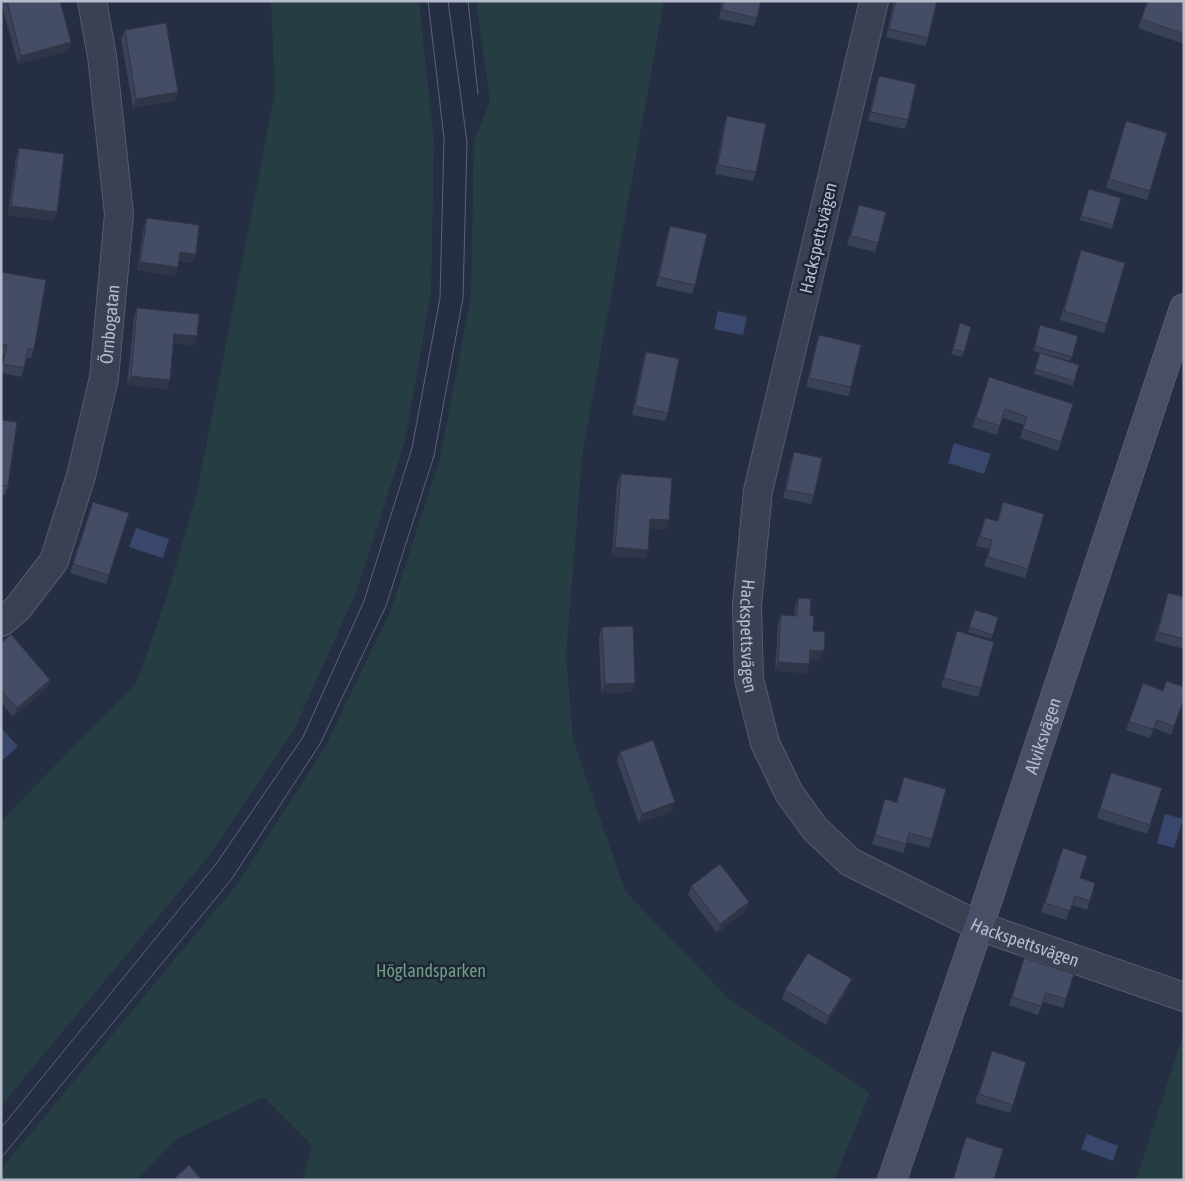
<svg xmlns="http://www.w3.org/2000/svg" width="1185" height="1181" viewBox="0 0 1185 1181" font-family="'Asap Condensed',sans-serif">
<style>
.green{fill:#273d44}
.water{fill:#38476b}
.lines{fill:none;stroke-linecap:round;stroke-linejoin:round}
.street-casing{stroke:#555c6d;stroke-width:30}
.secondary-casing{stroke:#555c6d;stroke-width:30}
.street{stroke:#3a4153;stroke-width:28}
.secondary{stroke:#484f66;stroke-width:28}
.tram{stroke:#5c647a;stroke-width:1}
.wall{fill:#3a4257}
.shaded-wall{fill:#303647}
.building{fill:#444d65;stroke:#303647}
.labels{text-anchor:middle;dominant-baseline:central;stroke-width:5;stroke-linejoin:round;paint-order:stroke}
.street-label{font-size:18px;fill:#b7bccc;stroke:#1e2638}
.park-label{font-size:18px;fill:#6d9e7f;stroke:#1e2638}
</style>
<rect width="100%" height="100%" fill="#252e43"/>
<g class="green">
<path d="M271,1H419L434,142L431,293L405,441L356,593L294,730L209,856L1,1106V821L137,682L167,596L197,493L275,92Z"/>
<path d="M476,1H664L582,457L566,656L573,739L625,891L729,999L870,1093L834,1180H302L312,1145L264,1097L175,1140L136,1180H1V1169L238,883L325,747L391,610L440,458L471,296L474,141L490,101Z"/>
<path d="M1184,1032V1180H1136Z"/>
</g>
<g class="water">
<path d="M718,311L747,317L743,335L714,329Z"/>
<path d="M954,443L991,454L984,474L948,463Z"/>
<path d="M136,528L169,539L163,558L129,547Z"/>
<path d="M1,728L18,746L3,760L1,758Z"/>
<path d="M1165,814L1183,819L1174,848L1157,843Z"/>
<path d="M1087,1134L1118,1146L1113,1161L1081,1149Z"/>
</g>
<g class="lines">
<defs>
<g id="street">
<path id="s1" d="M874,1L758,491L747,606L749,679L765,743L789,793L815,829L850,862L979,926L1184,997"/>
<path id="s2" d="M1,622L17,609L54,561L81,476L104,378L119,214L102,56L92,1"/>
</g>
<g id="secondary">
<path id="s3" d="M892,1180L979,926L1184,308"/>
</g>
</defs>
<use href="#street" class="street-casing"/>
<use href="#secondary" class="secondary-casing"/>
<use href="#street" class="street"/>
<use href="#secondary" class="secondary"/>
<g class="tram">
<path d="M468,1L478,94"/>
<path d="M1,1128L216,864L303,737L364,601L412,448L440,298L444,138L428,1"/>
<path d="M1,1158L231,880L320,744L386,606L434,456L463,298L467,142L448,1"/>
</g>
</g>
<g class="wall">
<path d="M4,1H60L71,42L67,51L18,64L2,6Z"/>
<path d="M722,1H761L757,18L754,26L719,19Z"/>
<path d="M894,1H937L928,38L925,46L886,37Z"/>
<path d="M1148,1H1184V44L1138,28Z"/>
<path d="M125,30L178,92L174,101L133,108L121,39Z"/>
<path d="M879,76L908,120L905,129L868,121L876,85Z"/>
<path d="M727,116L756,172L753,181L715,174L724,125Z"/>
<path d="M1126,121L1150,191L1147,200L1106,188Z"/>
<path d="M19,148L53,221L8,215L16,157Z"/>
<path d="M1089,189L1121,198L1112,229L1080,220Z"/>
<path d="M859,205L878,243L875,252L847,245L856,214Z"/>
<path d="M147,218L192,263L179,261L175,276L137,270L144,226Z"/>
<path d="M670,226L695,285L692,294L656,286L667,235Z"/>
<path d="M1081,250L1107,324L1104,333L1060,320Z"/>
<path d="M1,272L34,349L31,358H26L24,368L21,377L1,373V367L4,354L1,353Z"/>
<path d="M137,308L194,345L173,343L170,380L167,389L127,385L134,317Z"/>
<path d="M1040,325L1072,357L1070,361L1033,351Z"/>
<path d="M959,328L964,352L962,357L951,354Z"/>
<path d="M819,335L851,387L848,396L806,387L816,344Z"/>
<path d="M646,352L668,413L665,421L632,415L643,361Z"/>
<path d="M1040,353L1074,381L1073,386L1034,374Z"/>
<path d="M986,386L1061,442L1058,451L1020,438L1024,425L1002,418L997,435L972,427Z"/>
<path d="M1,420L8,486L5,495H1Z"/>
<path d="M794,452L814,495L811,504L783,498L791,461Z"/>
<path d="M621,474L669,520L666,529L649,528L648,550L645,558L612,556L617,483Z"/>
<path d="M1003,502L1028,569L1025,578L984,566L989,549L976,546L985,518L997,521Z"/>
<path d="M90,511L109,575L106,584L70,573Z"/>
<path d="M1168,593L1184,597V649L1154,641Z"/>
<path d="M798,598L810,616L813,631L824,651L820,660L810,659L809,664L806,673L775,671L778,624L781,615L794,616L795,607Z"/>
<path d="M975,610L998,617L991,639L968,632Z"/>
<path d="M602,627L632,692L601,693L599,636Z"/>
<path d="M957,631L981,688L978,697L941,687Z"/>
<path d="M1,643L46,689L13,717L1,702Z"/>
<path d="M1143,683L1184,699L1171,735L1154,728L1150,738L1126,730Z"/>
<path d="M620,752L672,811L639,823L617,761Z"/>
<path d="M1111,773L1150,825L1147,834L1097,818Z"/>
<path d="M904,777L932,839L929,848L907,842L903,853L872,844L885,799L896,802Z"/>
<path d="M1063,848L1080,878L1090,901L1087,910L1072,905L1066,920L1041,912Z"/>
<path d="M691,886L745,911L717,933L688,895Z"/>
<path d="M1021,967L1066,999L1063,1008L1043,1002L1038,1015L1009,1005Z"/>
<path d="M848,988L826,1025L782,999L785,990Z"/>
<path d="M992,1051L1013,1105L1010,1113L975,1103Z"/>
</g>
<g class="shaded-wall">
<path d="M71,42L67,51L18,64L21,56Z"/>
<path d="M178,92L174,101L133,108L136,99Z"/>
<path d="M11,206L57,212L53,221L8,215Z"/>
<path d="M180,252L196,254L192,263L177,261Z"/>
<path d="M140,262L178,267L175,276L137,270Z"/>
<path d="M174,334L197,336L194,345L171,343Z"/>
<path d="M131,376L170,380L167,389L127,385Z"/>
<path d="M650,519L669,520L666,529L647,528Z"/>
<path d="M615,547L648,550L645,558L612,556Z"/>
<path d="M810,650L824,651L820,660L807,658Z"/>
<path d="M778,662L809,664L806,673L775,671Z"/>
<path d="M50,680L46,689L13,717L17,708Z"/>
<path d="M635,683L632,692L601,693L605,684Z"/>
<path d="M675,802L672,811L639,823L642,814Z"/>
<path d="M749,902L745,911L717,933L720,924Z"/>
<path d="M852,979L848,988L826,1025L829,1016Z"/>
</g>
<g class="building">
<path d="M7,1H60L71,42L21,56Z"/>
<path d="M724,1H761L757,18L722,10Z"/>
<path d="M896,1H937L928,38L889,29Z"/>
<path d="M1148,1H1184V34L1141,19Z"/>
<path d="M166,23L178,92L136,99L125,30Z"/>
<path d="M879,76L916,84L908,120L871,112Z"/>
<path d="M727,116L766,124L756,172L718,165Z"/>
<path d="M1126,121L1167,133L1150,191L1109,179Z"/>
<path d="M19,148L64,154L57,212L11,206Z"/>
<path d="M1089,189L1121,198L1113,225L1081,216Z"/>
<path d="M859,205L886,212L878,243L851,236Z"/>
<path d="M147,218L199,225L196,254L180,252L178,267L140,262Z"/>
<path d="M670,226L707,234L695,285L659,277Z"/>
<path d="M1081,250L1125,263L1107,324L1064,311Z"/>
<path d="M1,272L46,280L34,349H28L24,368L3,364L7,345L1,344Z"/>
<path d="M137,308L199,314L197,336L174,334L170,380L131,376Z"/>
<path d="M960,323L971,327L964,352L953,349Z"/>
<path d="M1040,325L1078,336L1072,357L1035,346Z"/>
<path d="M819,335L861,345L851,387L809,378Z"/>
<path d="M646,352L679,359L668,413L635,406Z"/>
<path d="M1040,353L1079,365L1074,381L1035,369Z"/>
<path d="M989,377L1073,404L1061,442L1023,429L1027,417L1005,409L1000,426L976,418Z"/>
<path d="M1,420L17,422L8,486L1,485Z"/>
<path d="M794,452L822,458L814,495L786,490Z"/>
<path d="M621,474L672,478L669,520L650,519L648,550L615,547Z"/>
<path d="M93,502L129,513L109,575L73,564Z"/>
<path d="M1003,502L1044,514L1028,569L988,557L992,540L980,537L985,518L998,521Z"/>
<path d="M1168,593L1184,597V639L1158,632Z"/>
<path d="M798,598L811,599L810,616H814L813,631L825,632L824,651L810,650L809,664L778,662L781,615L797,616Z"/>
<path d="M975,610L998,617L993,635L969,627Z"/>
<path d="M633,626L635,683L605,684L602,627Z"/>
<path d="M957,631L994,642L981,688L944,678Z"/>
<path d="M11,634L50,680L17,708L1,690V643Z"/>
<path d="M1166,681L1184,687V699L1174,726L1157,720L1153,729L1129,722L1143,683L1163,691Z"/>
<path d="M653,740L675,802L642,814L620,752Z"/>
<path d="M1111,773L1162,788L1150,825L1100,809Z"/>
<path d="M904,777L946,789L932,839L909,833L906,844L875,835L885,799L897,803Z"/>
<path d="M1063,848L1087,856L1080,878L1095,883L1090,901L1075,896L1070,911L1045,903Z"/>
<path d="M720,864L749,902L720,924L691,886Z"/>
<path d="M808,953L852,979L829,1016L785,990Z"/>
<path d="M1024,958L1074,974L1066,999L1046,993L1041,1006L1012,997Z"/>
<path d="M992,1051L1026,1062L1013,1105L979,1094Z"/>
<path d="M966,1137L1003,1149L994,1180H953Z"/>
<path d="M189,1165L202,1180H173Z"/>
</g>
<g class="labels">
<g class="street-label">
<text transform="translate(818 238) rotate(-77)">Hackspettsvägen</text>
<text stroke="none"><textPath href="#s2" startOffset="325">Örnbogatan</textPath></text>
<text stroke="none"><textPath href="#s1" startOffset="649">Hackspettsvägen</textPath></text>
<text stroke="none"><textPath href="#s3" startOffset="469">Alviksvägen</textPath></text>
<text stroke="none"><textPath href="#s1" startOffset="1099">Hackspettsvägen</textPath></text>
</g>
<g class="park-label">
<text x="431" y="970">Höglandsparken</text>
</g>
</g>
<rect width="1185" height="1181" fill="none" stroke="#b7bccc" stroke-width="5"/>
</svg>
